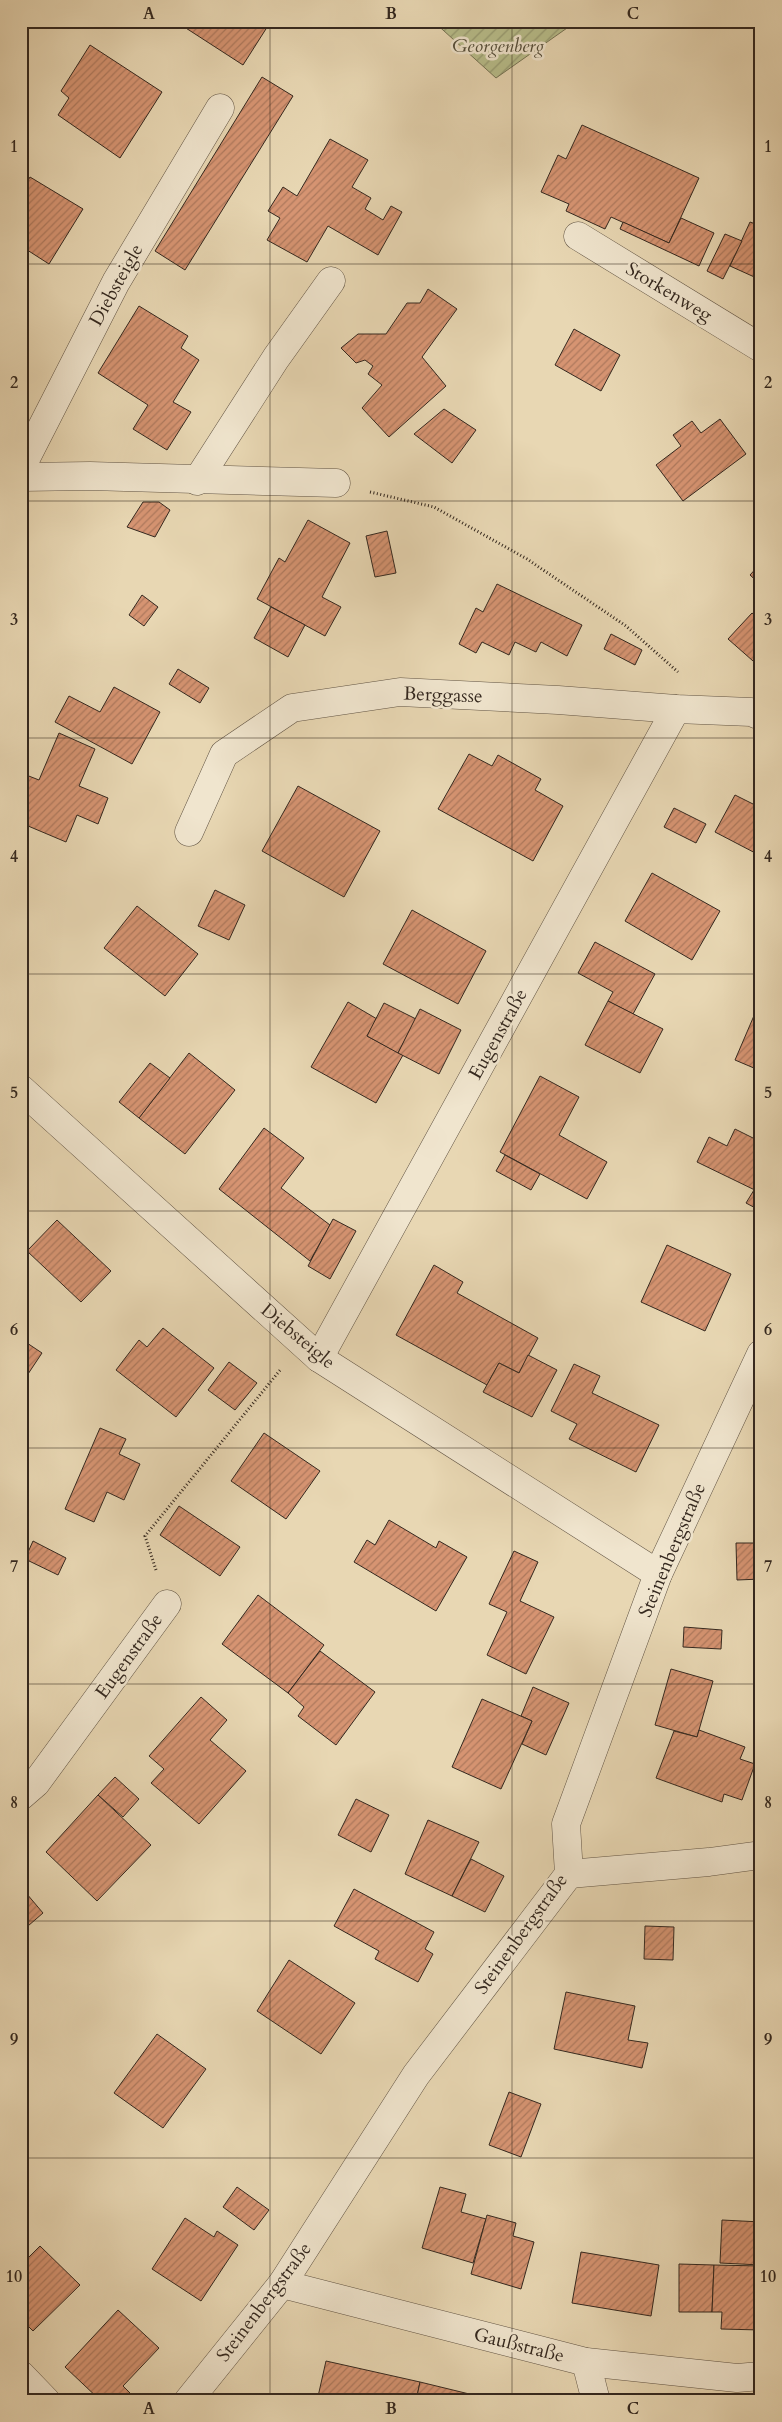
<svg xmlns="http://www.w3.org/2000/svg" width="782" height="2422" viewBox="0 0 782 2422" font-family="Cardo,serif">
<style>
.garden{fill:url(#garden-furrows);stroke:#767355}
.building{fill:url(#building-hatch);stroke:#34281f}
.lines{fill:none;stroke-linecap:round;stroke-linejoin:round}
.minor-casing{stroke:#615444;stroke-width:29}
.path{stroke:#34281f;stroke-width:3;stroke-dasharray:1 2.5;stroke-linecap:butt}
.minor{stroke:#f0e5ce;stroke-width:28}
.grid{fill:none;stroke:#34281f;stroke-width:1;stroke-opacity:0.55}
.labels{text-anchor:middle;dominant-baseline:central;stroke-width:5;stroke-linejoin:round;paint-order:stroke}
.park-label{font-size:19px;font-style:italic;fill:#554e3a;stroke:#f0e5ce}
.street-label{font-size:19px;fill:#34281f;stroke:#f0e5ce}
.neatline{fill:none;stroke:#34281f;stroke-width:2}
.grid-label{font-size:16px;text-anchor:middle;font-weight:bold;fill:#34281f}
</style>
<defs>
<pattern id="garden-furrows" width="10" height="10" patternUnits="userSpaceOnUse" patternTransform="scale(1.25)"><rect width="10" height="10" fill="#b8be8b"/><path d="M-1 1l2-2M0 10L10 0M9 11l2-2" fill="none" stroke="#969a71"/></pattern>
<pattern id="building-hatch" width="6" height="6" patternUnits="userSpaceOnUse" patternTransform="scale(1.25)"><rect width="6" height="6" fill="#d69472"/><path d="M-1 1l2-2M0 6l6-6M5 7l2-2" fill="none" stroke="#ae795d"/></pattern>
</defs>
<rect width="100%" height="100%" fill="#e8d7b3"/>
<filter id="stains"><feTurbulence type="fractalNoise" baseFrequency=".004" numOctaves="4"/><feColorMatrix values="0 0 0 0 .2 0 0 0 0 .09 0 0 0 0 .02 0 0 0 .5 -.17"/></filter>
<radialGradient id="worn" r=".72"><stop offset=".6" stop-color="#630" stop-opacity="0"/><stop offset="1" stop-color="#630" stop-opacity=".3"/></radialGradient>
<path class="garden" d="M433,21H577L496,78Z"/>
<g class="building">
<path d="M175,21H271L243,65Z"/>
<path d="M90,45L162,92L120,158L58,115L69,98L61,91Z"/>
<path d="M262,77L293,96L185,270L155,251Z"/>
<path d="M582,125L699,178L669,243L611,217L605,229L566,211L569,204L541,192L558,155L566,159Z"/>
<path d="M330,139L368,160L352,187L371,198L365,209L383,220L391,206L402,212L378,255L328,226L307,262L267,240L280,218L268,211L283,187L297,196Z"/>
<path d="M30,177L83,209L49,264L21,246V192Z"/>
<path d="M681,218L714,233L699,266L620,229L623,222L669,243Z"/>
<path d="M750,222L761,226V280L730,266Z"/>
<path d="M725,234L742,241L723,279L707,271Z"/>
<path d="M428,289L457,309L422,357L446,386L389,437L362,408L382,385L368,374L373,366L365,360L356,363L341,348L358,334H386L407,303H420Z"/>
<path d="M139,306L188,336L181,348L199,360L173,402L191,412L167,450L133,429L148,405L98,373Z"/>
<path d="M574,329L620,355L601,391L555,365Z"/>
<path d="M444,409L476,430L452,463L414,434Z"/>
<path d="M720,419L746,454L683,501L656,465L681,446L673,435L692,421L701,433Z"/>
<path d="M143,502H159L170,510L155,537L127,527Z"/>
<path d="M308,520L350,543L322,597L341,607L325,636L257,599L279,558L285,562Z"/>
<path d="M387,531L396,573L375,577L366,536Z"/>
<path d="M761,563V585L750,575Z"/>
<path d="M497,584L582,625L567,656L541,642L536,652L515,642L509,655L482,642L476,653L459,644L476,608L483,612Z"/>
<path d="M142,595L158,607L144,626L129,615Z"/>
<path d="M271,607L305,625L288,657L254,638Z"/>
<path d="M752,613L761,620V668L728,639Z"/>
<path d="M611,634L642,650L635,665L604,649Z"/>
<path d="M178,669L209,688L200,703L169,684Z"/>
<path d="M114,687L160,712L132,764L55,722L69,696L100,712Z"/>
<path d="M59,733L95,749L79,786L108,798L98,824L77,815L66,842L21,823V773L39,780Z"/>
<path d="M469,754L492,766L498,755L541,779L535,790L563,806L533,861L438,809Z"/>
<path d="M298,786L380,831L344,897L262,851Z"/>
<path d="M735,795L761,808V856L715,832Z"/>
<path d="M674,808L706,824L696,843L664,827Z"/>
<path d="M652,873L720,911L692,960L625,921Z"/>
<path d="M215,890L245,905L229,940L198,926Z"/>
<path d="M137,906L198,954L165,996L104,948Z"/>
<path d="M412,910L486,951L458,1004L383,964Z"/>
<path d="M595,942L655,974L633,1014L608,1001L613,992L578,973Z"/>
<path d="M608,1001L663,1029L640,1073L585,1045Z"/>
<path d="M348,1002L377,1019L367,1036L403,1055L376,1103L311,1067Z"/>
<path d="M384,1003L416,1019L398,1053L367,1036Z"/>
<path d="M420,1009L461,1030L439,1074L398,1053Z"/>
<path d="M756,1011L761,1014V1071L735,1060Z"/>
<path d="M189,1053L235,1090L185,1154L139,1118Z"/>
<path d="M150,1063L170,1078L139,1118L119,1102Z"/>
<path d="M540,1076L579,1097L559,1135L607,1162L587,1199L500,1152Z"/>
<path d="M264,1128L304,1158L281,1188L330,1225L310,1261L219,1189Z"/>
<path d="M735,1129L761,1142V1193L697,1162L709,1137L727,1146Z"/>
<path d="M505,1155L540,1174L531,1190L496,1171Z"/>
<path d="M754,1190L761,1193V1211L746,1203Z"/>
<path d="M333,1219L356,1231L330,1279L308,1266Z"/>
<path d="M57,1220L111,1271L81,1302L27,1251Z"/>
<path d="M667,1245L731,1274L705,1331L641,1302Z"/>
<path d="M434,1265L463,1282L457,1293L538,1338L519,1373L499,1363L487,1385L396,1335Z"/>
<path d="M163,1328L214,1368L176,1417L116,1370L139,1340L147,1347Z"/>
<path d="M21,1339L42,1353L22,1383H21Z"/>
<path d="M528,1355L557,1370L532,1417L483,1392L499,1363L519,1373Z"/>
<path d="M229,1362L257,1383L235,1410L208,1390Z"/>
<path d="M574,1364L600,1376L592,1393L659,1425L636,1472L569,1439L577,1424L551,1411Z"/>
<path d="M100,1428L126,1439L119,1454L140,1464L124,1500L107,1492L94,1522L65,1509Z"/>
<path d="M264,1433L320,1471L286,1519L231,1481Z"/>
<path d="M179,1506L240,1547L220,1576L160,1535Z"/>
<path d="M389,1520L436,1548L439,1541L467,1557L436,1611L354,1562L367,1540L375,1545Z"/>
<path d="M33,1541L66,1558L58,1575L25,1559Z"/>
<path d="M736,1543H761V1579L737,1580Z"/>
<path d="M514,1551L538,1562L520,1601L554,1617L526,1674L487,1655L507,1612L489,1604Z"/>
<path d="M258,1595L324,1645L288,1693L222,1644Z"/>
<path d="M684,1627L722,1630L721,1649L683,1647Z"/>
<path d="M320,1651L375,1692L336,1745L298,1716L304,1707L288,1693Z"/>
<path d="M671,1669L713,1681L697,1737L655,1725Z"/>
<path d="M533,1687L569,1703L546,1755L522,1744L532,1721L521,1716Z"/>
<path d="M201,1697L227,1720L210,1740L246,1771L199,1824L151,1783L164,1769L149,1756Z"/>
<path d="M482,1699L532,1721L501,1789L452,1767Z"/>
<path d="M699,1730L745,1747L740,1759L755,1764L742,1800L724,1794L722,1802L656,1778L674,1731L697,1737Z"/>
<path d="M115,1777L139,1799L123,1817L98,1795Z"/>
<path d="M98,1795L151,1845L97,1901L46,1852Z"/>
<path d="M356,1799L389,1815L371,1852L338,1835Z"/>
<path d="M428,1820L479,1842L452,1896L405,1874Z"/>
<path d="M471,1859L504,1876L485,1912L452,1896Z"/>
<path d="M21,1887L43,1913L21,1932Z"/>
<path d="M354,1889L434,1932L425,1949L433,1954L418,1982L375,1959L379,1951L334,1926Z"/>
<path d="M645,1926L674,1927L673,1960L644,1959Z"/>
<path d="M289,1960L355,2003L321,2054L257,2011Z"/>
<path d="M566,1992L635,2006L628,2040L648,2043L642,2068L554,2049Z"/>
<path d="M157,2034L206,2069L163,2128L114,2093Z"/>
<path d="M509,2092L541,2104L521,2157L489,2145Z"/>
<path d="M237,2187L269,2210L254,2230L223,2207Z"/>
<path d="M440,2187L466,2194L461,2212L486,2219L473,2263L422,2248Z"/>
<path d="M487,2215L516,2223L513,2236L534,2242L521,2289L471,2274Z"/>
<path d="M185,2218L214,2237L217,2231L238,2245L201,2301L152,2269Z"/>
<path d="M722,2220L761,2222V2265L720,2263Z"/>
<path d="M40,2246L80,2285L33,2331L21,2319V2265Z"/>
<path d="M581,2252L659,2265L651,2316L572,2303Z"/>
<path d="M679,2264L714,2265L712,2312H679Z"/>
<path d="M714,2265L761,2266V2330L721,2329L722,2312H712Z"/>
<path d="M118,2310L159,2348L123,2386L130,2393L122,2401H101L65,2367Z"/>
<path d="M326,2361L420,2382L416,2401H317Z"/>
<path d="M420,2382L498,2401H416Z"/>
</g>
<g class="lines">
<defs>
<g id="minor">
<path d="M578,236L761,348"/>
<path d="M21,468L116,282L220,108"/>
<path d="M21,477L90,476L336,483"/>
<path d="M197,481L276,358L331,281"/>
<path d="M189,832L224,754L292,708L400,692L558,700L676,709L751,712L761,716"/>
<path d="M21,1089L319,1358L658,1574"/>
<path d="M319,1358L676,709"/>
<path d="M21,1796L36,1783L167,1604"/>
<path d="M569,1874L709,1862L761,1855"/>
<path d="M282,2284L586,2362L737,2378L761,2376"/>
<path d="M586,2362L596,2401"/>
<path d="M21,2375L46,2401"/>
<path d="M188,2401L282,2284L416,2075L569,1874L566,1824L658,1574L761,1354"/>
</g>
</defs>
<use href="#minor" class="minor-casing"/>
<g class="path">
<path d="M370,492L434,507L527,559L626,626L678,672"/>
<path d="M156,1570L145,1536L281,1369"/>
</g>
<use href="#minor" class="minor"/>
</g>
<path class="grid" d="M270,21V2401M512,21V2401M21,264H761M21,501H761M21,738H761M21,974H761M21,1211H761M21,1448H761M21,1684H761M21,1921H761M21,2158H761"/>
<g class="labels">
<g class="park-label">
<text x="498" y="46">Georgenberg</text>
</g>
<g class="street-label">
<text transform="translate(116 285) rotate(-61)">Diebsteigle</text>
<text transform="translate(669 292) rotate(31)">Storkenweg</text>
<text transform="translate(443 695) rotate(2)">Berggasse</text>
<text transform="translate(498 1034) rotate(-61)">Eugenstraße</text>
<text transform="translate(298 1336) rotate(40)">Diebsteigle</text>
<text transform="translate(672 1550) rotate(-67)">Steinenbergstraße</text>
<text transform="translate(129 1656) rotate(-54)">Eugenstraße</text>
<text transform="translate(521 1934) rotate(-54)">Steinenbergstraße</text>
<text transform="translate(264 2302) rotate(-53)">Steinenbergstraße</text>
<text transform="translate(519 2345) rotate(14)">Gaußstraße</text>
</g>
</g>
<rect width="782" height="2422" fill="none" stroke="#e8d7b3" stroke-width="55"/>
<rect x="28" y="28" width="726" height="2366" class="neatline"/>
<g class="grid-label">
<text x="149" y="19">A</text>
<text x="391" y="19">B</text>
<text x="633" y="19">C</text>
<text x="14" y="152">1</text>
<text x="768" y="152">1</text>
<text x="14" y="388">2</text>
<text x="768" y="388">2</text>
<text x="14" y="625">3</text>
<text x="768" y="625">3</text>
<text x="14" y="862">4</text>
<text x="768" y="862">4</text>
<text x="14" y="1098">5</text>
<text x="768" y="1098">5</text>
<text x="14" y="1335">6</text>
<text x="768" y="1335">6</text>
<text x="14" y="1572">7</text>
<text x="768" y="1572">7</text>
<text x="14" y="1808">8</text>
<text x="768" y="1808">8</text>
<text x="14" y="2045">9</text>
<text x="768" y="2045">9</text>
<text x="14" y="2282">10</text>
<text x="768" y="2282">10</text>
<text x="149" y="2414">A</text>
<text x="391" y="2414">B</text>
<text x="633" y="2414">C</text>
</g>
<rect width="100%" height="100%" filter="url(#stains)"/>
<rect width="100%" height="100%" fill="url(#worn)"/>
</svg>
